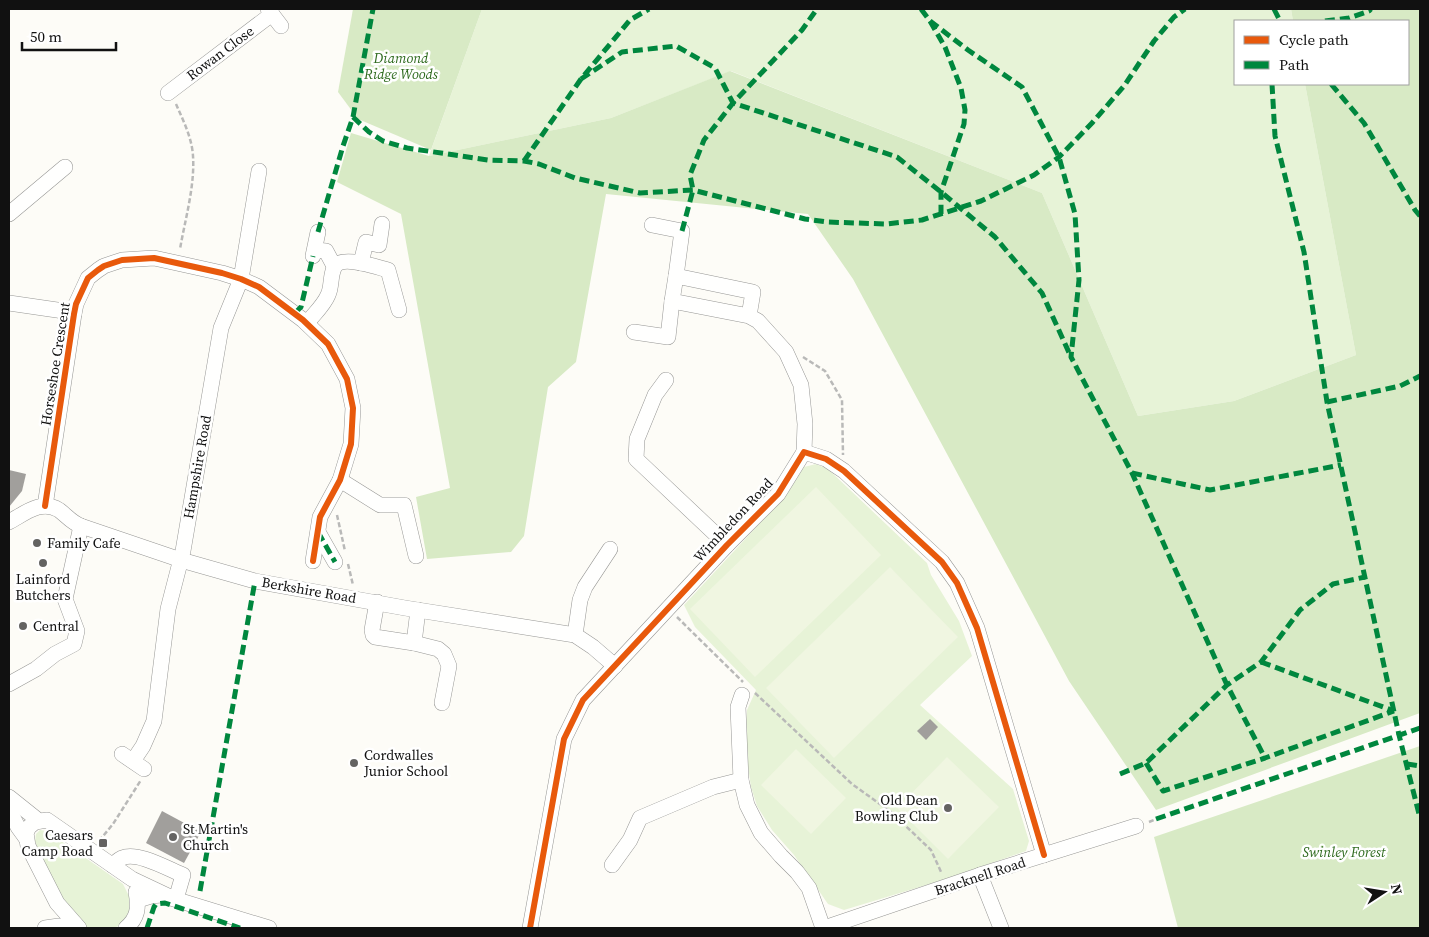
<svg xmlns="http://www.w3.org/2000/svg" width="1429" height="937" viewBox="0 0 1429 937" font-family="'Source Serif 4',serif">
<style>
.green{fill:#e7f3d7}
.forest{fill:#d8eac5}
.pitch{fill:#f0f6e1}
.building{fill:#a19f9c}
.lines{fill:none;stroke-linecap:round;stroke-linejoin:round}
.minor-casing{stroke:#979795;stroke-width:16}
.path{stroke:#b9b9b8;stroke-width:2.5;stroke-dasharray:5 2.5;stroke-linecap:butt}
.minor{stroke:#fffffe;stroke-width:15}
.quiet{stroke:#00873e;stroke-width:5;stroke-dasharray:10 5;stroke-linecap:butt}
.cycleway-casing{stroke:#fff;stroke-width:9}
.cycleway{stroke:#e8590c;stroke-width:6}
.poi-dot{fill:#646362;stroke:#fff;stroke-width:2}
.labels{text-anchor:middle;dominant-baseline:central;stroke-width:5;stroke-linejoin:round;paint-order:stroke}
.street-label{font-size:14px;fill:#111;stroke:#fff}
.park-label{font-size:14px;font-style:italic;fill:#2f6b1f;stroke:#fff}
.poi-label{font-size:14px;fill:#111;stroke:#fff;text-anchor:start}
</style>
<rect width="100%" height="100%" fill="#fdfcf7"/>
<g class="green">
<path d="M482,9H1291L1293,21H1235V84H1305L1356,355L1234,401L1138,416L1042,193L731,71L611,118L429,156Z"/>
<path d="M816,464L828,469L927,563L931,575L959,621L972,656L920,705L1013,789L1029,841L1026,851L946,879L844,910L828,904L794,855L772,830L757,806L751,787L745,746L747,710L756,690L695,627L684,605L787,494L804,467Z"/>
<path d="M40,830L47,831L123,884L129,896V913L119,926L113,928H87L81,925L62,900L39,852L35,841L36,834Z"/>
</g>
<g class="forest">
<path d="M353,9H482L431,150L358,119L338,92Z"/>
<path d="M1291,9H1420V713L1156,810L1069,681L853,279L808,214L606,194L576,362L548,387L524,536L511,552L427,559L416,497L450,488L401,214L337,182L351,133L429,156L611,118L730,71L1042,193L1138,416L1234,401L1356,355L1305,84H1408V21H1293Z"/>
<path d="M1420,746V928H1178L1154,837Z"/>
</g>
<g class="pitch">
<path d="M816,487L881,555L755,677L690,609Z"/>
<path d="M890,567L958,637L834,758L766,688Z"/>
<path d="M796,749L846,798L811,834L761,785Z"/>
<path d="M947,757L999,807L948,859L897,808Z"/>
</g>
<g class="building">
<path d="M9,470L26,474L22,491L9,507Z"/>
<path d="M930,719L938,727L926,740L917,731Z"/>
<path d="M162,811L201,832L184,863L146,843Z"/>
</g>
<g class="lines">
<defs>
<g id="minor">
<path d="M268,9L281,26"/>
<path d="M168,93L272,14"/>
<path d="M9,214L65,167"/>
<path d="M652,225L682,231L676,276"/>
<path d="M315,250L326,251L334,266"/>
<path d="M313,256L318,232"/>
<path d="M361,263L366,242L379,245L382,224"/>
<path d="M9,303L57,310L74,314"/>
<path d="M749,316L753,292L676,276L672,301L749,316L758,321L786,352L801,385L805,424L804,452"/>
<path d="M307,323C314,314 324,305 328,295C332,287 330,277 334,268C340,254 376,267 388,270L399,310"/>
<path d="M634,332L668,337L672,301"/>
<path d="M666,380L655,395L637,439L636,459L727,545"/>
<path d="M340,480L380,505H404L416,556"/>
<path d="M45,506L74,314L76,304L88,278L98,270L104,266L122,260L154,258L222,273L241,279L259,287L303,320L328,344L347,379L353,408L351,444L340,480L320,517L313,561"/>
<path d="M9,522C24,514 41,499 59,510C67,516 72,523 81,526L181,560L255,581L405,608L575,635L593,647L615,666"/>
<path d="M318,532L335,562"/>
<path d="M377,602L372,630L373,635L375,637L414,643L438,649L444,654L449,666L442,703"/>
<path d="M575,635L580,600L585,587L610,549"/>
<path d="M414,643L418,610"/>
<path d="M9,684L36,669L55,654L74,644L77,631L65,599L81,526"/>
<path d="M742,695L738,707L741,780L747,805L761,833L781,856L797,872L809,888L823,928"/>
<path d="M122,754L144,769"/>
<path d="M133,761L143,746L154,721L168,609L183,551L221,328L241,279L259,171"/>
<path d="M9,797L39,821"/>
<path d="M9,810L18,827L26,838"/>
<path d="M112,865C115,863 118,860 122,858C137,851 168,869 183,875L176,899"/>
<path d="M612,865L630,840L640,818L713,787L741,780"/>
<path d="M980,875L1001,928"/>
<path d="M138,900L151,896L161,895L269,928"/>
<path d="M45,928L59,926L78,927"/>
<path d="M79,928L57,903L28,846L26,833L29,827L35,822L47,820L132,879L168,896"/>
<path d="M126,928C138,918 139,907 136,892"/>
<path d="M530,928L564,739L583,700L727,545L778,494L804,452L826,459L844,471L942,562L957,583L977,628L1044,855"/>
<path d="M824,928L980,875L1136,826"/>
</g>
</defs>
<use href="#minor" class="minor-casing"/>
<g class="path">
<path d="M176,104C183,120 192,138 193,156C195,186 185,220 180,249"/>
<path d="M803,357L825,371L842,400L843,455"/>
<path d="M337,515L345,551"/>
<path d="M348,564L353,585"/>
<path d="M677,617L743,682"/>
<path d="M755,693L852,784L891,812L931,850L942,874"/>
<path d="M1149,822L1156,819"/>
<path d="M99,841L113,824L141,780"/>
</g>
<use href="#minor" class="minor"/>
<g class="quiet">
<path d="M921,9L930,21L945,47L961,88L965,110L964,124L941,192V214"/>
<path d="M1274,9L1280,21"/>
<path d="M930,21L968,50L1022,87L1059,157L1075,214L1079,280L1071,357L1132,473L1227,685L1265,758"/>
<path d="M1325,21L1349,18L1369,11L1371,9"/>
<path d="M581,79L622,52L676,46L715,68L733,103L897,157L941,192L995,237L1042,293L1071,357"/>
<path d="M1272,84L1275,136L1304,252L1327,402L1399,735L1420,818"/>
<path d="M1331,84L1364,123L1415,210L1420,216"/>
<path d="M353,117L369,132L383,141L407,148L488,160L524,161L539,164L575,178L640,193L693,190L805,219L827,222L886,224L922,220L981,201L1034,175L1059,157L1092,123L1124,86L1154,41L1174,17L1185,9"/>
<path d="M524,161L581,79L630,20L649,9"/>
<path d="M682,231L693,190L690,175L704,140L733,103L802,30L817,9"/>
<path d="M318,232L343,146L353,117L373,9"/>
<path d="M295,313L301,307L313,256"/>
<path d="M1327,402L1400,386L1420,376"/>
<path d="M1132,473L1210,490L1341,465"/>
<path d="M318,532L335,562"/>
<path d="M1261,662L1394,711"/>
<path d="M1146,763L1163,791L1265,758L1394,711"/>
<path d="M1407,764L1420,766"/>
<path d="M1120,774L1146,763L1227,685L1261,662L1300,610L1333,584L1365,577"/>
<path d="M1156,819L1420,728"/>
<path d="M200,891L255,581"/>
<path d="M147,928L154,907L156,904L165,903L240,928"/>
</g>
<defs>
<g id="cycleway">
<path d="M45,506L74,314L76,304L88,278L98,270L104,266L122,260L154,258L222,273L241,279L259,287L303,320L328,344L347,379L353,408L351,444L340,480L320,517L313,561"/>
<path d="M530,928L564,739L583,700L727,545L778,494L804,452L826,459L844,471L942,562L957,583L977,628L1044,855"/>
</g>
</defs>
<use href="#cycleway" class="cycleway-casing"/>
<use href="#cycleway" class="cycleway"/>
</g>
<g class="poi-dot">
<circle cx="37" cy="543" r="5"/>
<circle cx="43" cy="563" r="5"/>
<circle cx="23" cy="626" r="5"/>
<circle cx="354" cy="763" r="5"/>
<circle cx="948" cy="808" r="5"/>
<circle cx="173" cy="837" r="5"/>
<rect x="98" y="838" width="10" height="10" rx="2.5"/>
</g>
<g class="labels">
<g class="street-label">
<text transform="translate(220 53) rotate(-37)">Rowan Close</text>
<text transform="translate(55 364) rotate(-81)">Horseshoe Crescent</text>
<text transform="translate(197 467) rotate(-80)">Hampshire Road</text>
<text transform="translate(733 520) rotate(-47)">Wimbledon Road</text>
<text transform="translate(309 590) rotate(10)">Berkshire Road</text>
<text transform="translate(980 876) rotate(-18)">Bracknell Road</text>
</g>
<g class="park-label">
<text x="401" y="58">Diamond<tspan x="401" dy="16">Ridge Woods</tspan></text>
<text x="1344" y="852">Swinley Forest</text>
</g>
<g class="poi-label">
<text x="47" y="543">Family Cafe</text>
<text x="43" y="579" text-anchor="middle">Lainford<tspan x="43" dy="16">Butchers</tspan></text>
<text x="33" y="626">Central</text>
<text x="364" y="755">Cordwalles<tspan x="364" dy="16">Junior School</tspan></text>
<text x="938" y="800" text-anchor="end">Old Dean<tspan x="938" dy="16">Bowling Club</tspan></text>
<text x="183" y="829">St Martin's<tspan x="183" dy="16">Church</tspan></text>
<text x="93" y="835" text-anchor="end">Caesars<tspan x="93" dy="16">Camp Road</tspan></text>
</g>
</g>
<rect width="1429" height="937" fill="none" stroke="#111111" stroke-width="20"/>
<rect x="1234" y="20" width="175" height="65" fill="#ffffff" stroke="#a0a0a0"/>
<rect x="1244" y="36" width="25" height="8" fill="#e8590c" stroke="#a0a0a0"/>
<text x="1279" y="45" font-size="15" fill="#111111">Cycle path</text>
<rect x="1244" y="61" width="25" height="8" fill="#00873e" stroke="#a0a0a0"/>
<text x="1279" y="70" font-size="15" fill="#111111">Path</text>
<g transform="translate(1384 892) rotate(78)" stroke="#ffffff" stroke-width="4" paint-order="stroke">
<path d="M0-4L9 19L0 12L-9 19Z" fill="#111111"/>
<text y="-8" font-size="14" font-weight="bold" text-anchor="middle" fill="#111111">N</text>
</g>
<path d="M22 42v8h94v-8" fill="none" stroke="#111111" stroke-width="2.5"/>
<text x="30" y="42" font-size="15" fill="#111111" stroke="#ffffff" stroke-width="4" paint-order="stroke">50 m</text>
</svg>
